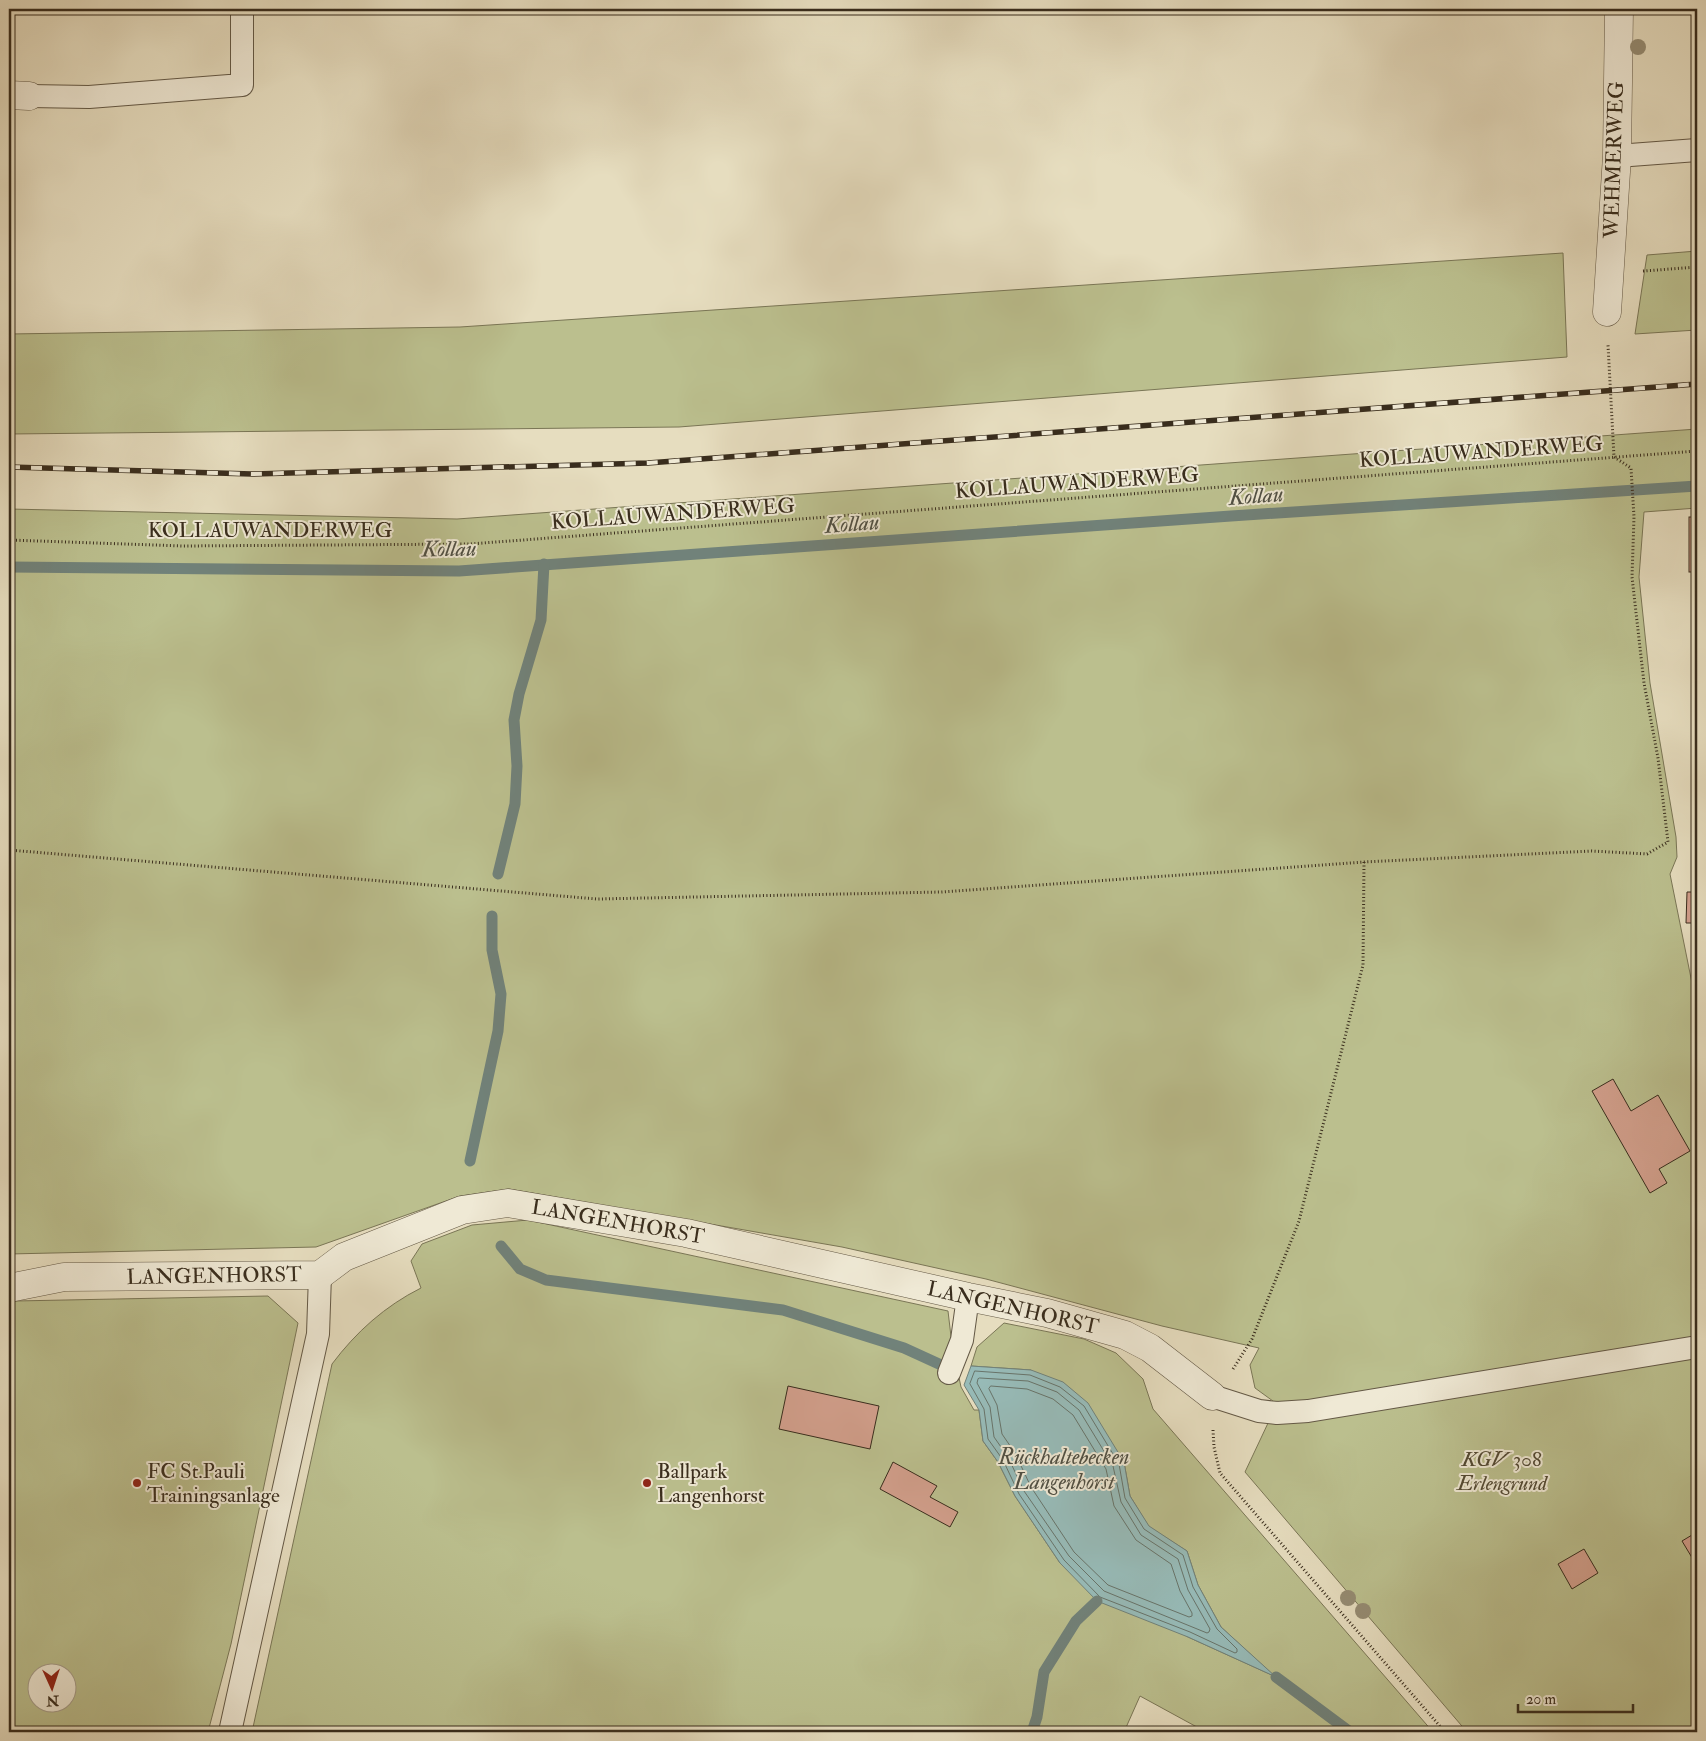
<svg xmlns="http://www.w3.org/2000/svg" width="1706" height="1741" viewBox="0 0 1706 1741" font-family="'IM FELL Double Pica',serif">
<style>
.green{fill:#bbbf8e;stroke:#7a7656;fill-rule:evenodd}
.water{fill:#97bbb8;stroke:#71827a}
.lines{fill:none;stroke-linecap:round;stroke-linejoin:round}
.shore{stroke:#68746a;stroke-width:1}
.stream{stroke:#71827a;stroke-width:11}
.building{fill:#d29f8c;stroke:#392d1d}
.service-casing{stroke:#645946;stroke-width:24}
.minor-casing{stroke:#645946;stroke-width:29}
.path{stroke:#392d1d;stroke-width:3;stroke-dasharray:1 2.5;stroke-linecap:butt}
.service{stroke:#efe9d5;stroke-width:22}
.minor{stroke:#efe9d5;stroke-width:28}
.rail-casing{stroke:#392d1d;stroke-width:5.5}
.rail{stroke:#efe9d5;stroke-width:4;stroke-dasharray:11;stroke-linecap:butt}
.tree{fill:#958c73}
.poi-dot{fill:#8f2418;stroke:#efe9d5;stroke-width:2}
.labels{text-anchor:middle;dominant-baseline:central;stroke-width:4;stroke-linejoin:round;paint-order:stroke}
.street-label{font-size:21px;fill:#392d1d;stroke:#efe9d5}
.park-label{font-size:21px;font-style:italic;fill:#534a34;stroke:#efe9d5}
.poi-label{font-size:21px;fill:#392d1d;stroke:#efe9d5;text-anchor:start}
.water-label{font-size:22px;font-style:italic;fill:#505044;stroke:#efe9d5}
</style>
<rect width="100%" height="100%" fill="#e6ddbf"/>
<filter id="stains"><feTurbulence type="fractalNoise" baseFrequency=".004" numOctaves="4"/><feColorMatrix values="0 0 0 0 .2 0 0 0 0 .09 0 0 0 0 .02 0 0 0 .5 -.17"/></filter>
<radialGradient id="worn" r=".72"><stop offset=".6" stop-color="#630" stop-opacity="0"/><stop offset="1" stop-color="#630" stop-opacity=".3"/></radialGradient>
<g class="green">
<path d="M1697,251V330L1635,334L1647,255Z"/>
<path d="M1563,253L1567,357L679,427L9,434V334L460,327Z"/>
<path d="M1697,429V508L1644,512L1639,577L1650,683L1676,837L1677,857L1670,874L1697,1008V1732H1467L1245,1472L1277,1404L1255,1388L1250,1365L1259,1348L1162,1326L986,1279L842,1247L509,1189L460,1196L316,1247L9,1254V509L457,519Z"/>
<path d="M528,1220L948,1311L952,1345L961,1387L974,1410H979L983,1441L998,1462L1015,1496L1060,1563L1188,1637L1274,1676L1221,1627L1198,1585L1187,1551L1149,1527L1130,1496L1124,1462L1031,1370L971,1366L977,1347L1004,1323L1084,1339L1116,1353L1143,1379L1153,1409L1433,1732H1206L1140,1696L1124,1732H252L332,1364C356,1332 385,1306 421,1288L411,1261L422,1244L472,1225Z"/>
<path d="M268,1296L298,1323L231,1644L208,1732H9V1304L15,1301ZM38,1674H68V1704H38Z"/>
</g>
<path class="water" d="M971,1366L1031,1370L1063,1382L1088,1403L1124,1462L1130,1496L1149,1526L1187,1551L1198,1585L1221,1627L1276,1677L1188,1637L1097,1601L1060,1563L1015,1496L998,1462L983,1441L979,1410L964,1385Z"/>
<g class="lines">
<g class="shore">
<path d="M975,1371L1030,1375L1060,1387L1084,1406L1119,1464L1125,1498L1144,1529L1183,1555L1193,1587L1217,1629L1237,1649V1652L1235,1653L1190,1632L1100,1597L1064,1560L1019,1494L1003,1460L988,1439L984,1409L970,1384Z"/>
<path d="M980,1378L1028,1381L1057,1392L1079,1410L1113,1466L1121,1502L1141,1535L1178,1559L1188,1590L1210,1629L1209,1632L1207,1633L1104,1591L1069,1556L1024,1491L1008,1457L994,1437L990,1407L977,1383L978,1379Z"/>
<path d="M991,1386L1027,1389L1053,1399L1073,1415L1106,1469L1114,1506L1136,1540L1171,1564L1180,1591L1192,1613V1616L1189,1617L1108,1585L1074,1552L1031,1487L1015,1453L1002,1434L997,1405L989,1389Z"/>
</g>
<g class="stream">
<path d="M9,567L459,571L1231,516L1697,486"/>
<path d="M498,874L515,804L517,766L514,720L519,694L541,620L544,564"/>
<path d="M470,1161L498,1031L501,994L492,950V916"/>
<path d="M501,1246L520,1269L546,1280L783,1310L904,1348L939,1364"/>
<path d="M1276,1677L1350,1732"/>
<path d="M1032,1732L1037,1717L1044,1672L1076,1621L1097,1601"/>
</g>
</g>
<g class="building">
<rect x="9" y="9" width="23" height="5"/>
<rect x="1689" y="517" width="8" height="55"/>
<path d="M1687,892H1697V923H1686Z"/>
<path d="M1613,1079L1631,1111L1658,1095L1690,1151L1659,1169L1667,1183L1650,1193L1592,1091Z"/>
<path d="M788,1386L879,1406L870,1449L779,1429Z"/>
<path d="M893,1462L937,1486L930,1497L958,1512L950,1527L880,1489Z"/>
<path d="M1697,1532V1566L1682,1541Z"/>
<path d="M1584,1549L1598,1573L1572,1589L1558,1564Z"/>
</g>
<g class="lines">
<defs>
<g id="service">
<path d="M29,96L89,97L242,85V9"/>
<path d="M1617,156L1697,150"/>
<path d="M949,1373L962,1340L968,1297"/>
<path d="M1212,1396L1259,1411L1277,1413L1308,1411L1697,1347"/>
<path d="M230,1732L318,1334L320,1275"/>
</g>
<g id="minor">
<path d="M9,95L29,96"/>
<path d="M1607,312L1617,156L1619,9"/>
<path d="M9,1288L64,1277L320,1275L344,1257L462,1210L508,1203L686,1233L968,1297L1047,1313L1125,1335L1150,1348L1212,1396"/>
</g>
</defs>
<use href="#service" class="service-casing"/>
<use href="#minor" class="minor-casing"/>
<g class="path">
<path d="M1643,271L1697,267"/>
<path d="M9,540L183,546L470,544L1697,451"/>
<path d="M9,850L597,899L941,892L1364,862L1592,851L1647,854L1668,842L1658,758L1644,683L1632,577L1634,517L1631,468L1614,457L1608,345"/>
<path d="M1233,1369L1252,1339L1299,1221L1363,965L1364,862"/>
<path d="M1213,1430L1214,1447L1220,1473L1445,1732"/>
</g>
<use href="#service" class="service"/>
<use href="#minor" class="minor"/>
<defs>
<path id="rail" d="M9,467L252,474L648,463L1697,384"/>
</defs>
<use href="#rail" class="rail-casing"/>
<use href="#rail" class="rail"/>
</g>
<g class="tree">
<circle cx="1638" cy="47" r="8"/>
<circle cx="1348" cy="1598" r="8"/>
<circle cx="1363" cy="1611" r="8"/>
</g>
<g class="poi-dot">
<circle cx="137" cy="1483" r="5"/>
<circle cx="647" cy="1483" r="5"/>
</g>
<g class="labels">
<g class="street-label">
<text transform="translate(1614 160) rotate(-88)">WEHMERWEG</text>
<text transform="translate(1481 452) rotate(-4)">KOLLAUWANDERWEG</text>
<text transform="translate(1077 483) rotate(-4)">KOLLAUWANDERWEG</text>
<text transform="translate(673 514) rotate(-4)">KOLLAUWANDERWEG</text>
<text x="270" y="530">KOLLAUWANDERWEG</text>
<text transform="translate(618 1222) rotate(10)">LANGENHORST</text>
<text transform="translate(214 1276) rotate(-1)">LANGENHORST</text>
<text transform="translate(1013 1308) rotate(13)">LANGENHORST</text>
</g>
<g class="park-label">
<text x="1502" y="1459">KGV 308<tspan x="1502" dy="24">Erlengrund</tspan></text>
</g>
<g class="poi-label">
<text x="147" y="1471">FC St.Pauli<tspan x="147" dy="24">Trainingsanlage</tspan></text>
<text x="657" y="1471">Ballpark<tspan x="657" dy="24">Langenhorst</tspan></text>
</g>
<g class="water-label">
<text transform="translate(1256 496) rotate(-4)">Kollau</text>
<text transform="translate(852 524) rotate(-4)">Kollau</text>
<text transform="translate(449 549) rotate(-1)">Kollau</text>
<text x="1064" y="1457">Rückhaltebecken<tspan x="1064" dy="25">Langenhorst</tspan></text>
</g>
</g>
<rect width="1706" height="1741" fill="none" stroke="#e6ddbf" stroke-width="30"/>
<rect x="10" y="10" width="1686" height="1721" fill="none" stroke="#392d1d" stroke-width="2.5"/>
<rect x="15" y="15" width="1676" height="1711" fill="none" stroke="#392d1d"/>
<g transform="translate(52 1688) rotate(177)"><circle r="24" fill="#efe9d5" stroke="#a69e8b"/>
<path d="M0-4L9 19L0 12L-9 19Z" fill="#8f2418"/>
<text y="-8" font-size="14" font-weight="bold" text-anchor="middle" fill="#392d1d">N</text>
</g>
<path d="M1518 1704v8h115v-8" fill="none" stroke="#392d1d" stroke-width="2.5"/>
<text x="1526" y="1704" font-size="15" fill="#392d1d" stroke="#efe9d5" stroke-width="4" paint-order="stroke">20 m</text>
<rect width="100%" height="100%" filter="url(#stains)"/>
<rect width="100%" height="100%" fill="url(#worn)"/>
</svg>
